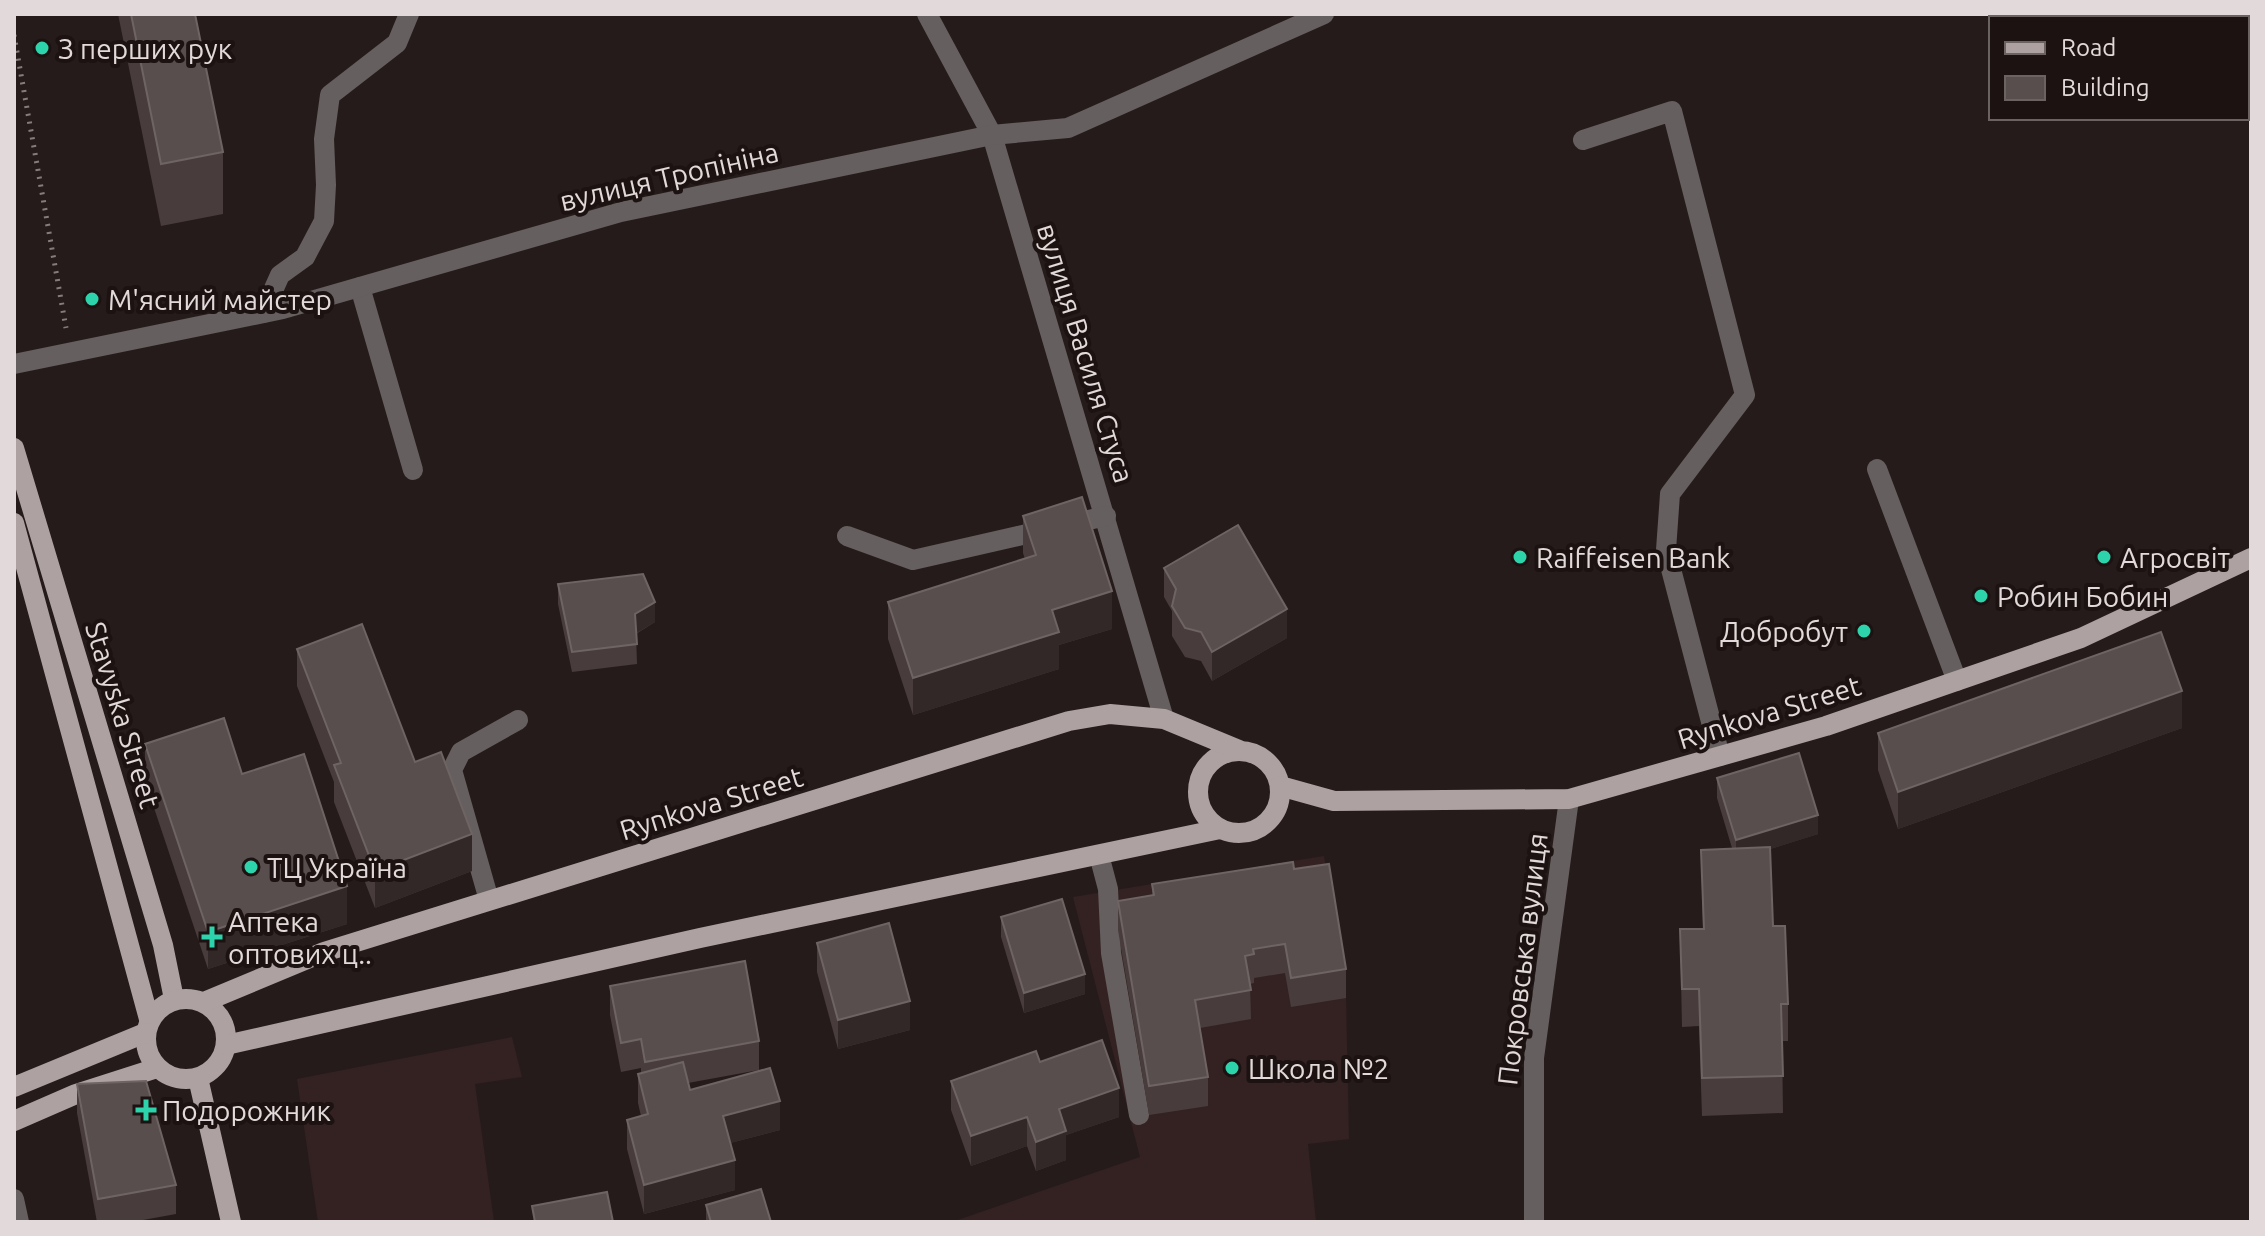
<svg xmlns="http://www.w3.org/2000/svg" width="2265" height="1236" viewBox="0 0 2265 1236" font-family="Ubuntu,sans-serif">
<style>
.built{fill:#342222}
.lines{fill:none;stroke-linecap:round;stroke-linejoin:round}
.path{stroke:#867c7c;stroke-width:5;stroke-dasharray:2 6;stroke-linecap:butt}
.minor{stroke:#655f5f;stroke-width:20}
.major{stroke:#ada1a1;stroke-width:20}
.wall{fill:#483d3c}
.shaded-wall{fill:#332828}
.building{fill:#584e4d;stroke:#6e6463;stroke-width:2}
.poi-dot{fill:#2dd4ab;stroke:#1c1212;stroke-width:3}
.labels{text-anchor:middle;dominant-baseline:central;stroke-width:8;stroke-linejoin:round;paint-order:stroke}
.poi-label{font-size:28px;fill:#e2dada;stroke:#1c1212;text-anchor:start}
.street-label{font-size:28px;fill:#e2dada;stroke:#1c1212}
</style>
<rect width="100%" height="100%" fill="#261b1b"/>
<g class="built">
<path d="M1324,856L1346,998L1349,1139L1308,1144L1316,1222H952L1140,1157L1073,897Z"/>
<path d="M512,1037L522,1077L475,1084L494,1222H318L297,1079Z"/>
</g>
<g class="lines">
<path class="path" d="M14,35L66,328"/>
<g class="minor">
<path d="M927,14L992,135L1164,719"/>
<path d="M2032,14V18"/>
<path d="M1583,140L1672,111L1745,395L1670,494L1666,550L1720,756"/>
<path d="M360,287L413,470"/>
<path d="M263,313L280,275L305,257L324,221L326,185L324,139L330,95L397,43L409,14"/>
<path d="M14,364L283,309L621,212L992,135L1068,128L1324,14"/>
<path d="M1877,469L1957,681"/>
<path d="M847,536L913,560L1106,516"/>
<path d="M1099,855L1108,889L1111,953L1139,1115"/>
<path d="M489,900L452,770L461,752L518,720"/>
<path d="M14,1199L19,1222"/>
<path d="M1534,1222V1058L1569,799"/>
</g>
<g class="major">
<path d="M14,448L163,945L174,999"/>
<path d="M14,523L149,1019"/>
<circle cx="1239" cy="792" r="41"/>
<path d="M1280,786L1334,801L1569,799L1826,726L2081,638L2251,558"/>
<circle cx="186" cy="1039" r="40"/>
<path d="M204,1002L324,952L1069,721L1110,714L1164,719L1239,750"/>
<path d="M226,1045L700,938L1220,829"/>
<path d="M198,1078L231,1222"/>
<path d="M14,1087L145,1033"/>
<path d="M14,1121L76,1094L157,1068"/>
</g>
</g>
<g class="wall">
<path d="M118,14H195L223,152V214L161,226Z"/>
<path d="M1023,516L1112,629L1059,645V669L913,715L888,639V602L1025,559L1023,553Z"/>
<path d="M1164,568L1287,638L1212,681L1201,661L1185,657L1172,636V611L1164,597Z"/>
<path d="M558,584L655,622L636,634L637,664L572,672L558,604Z"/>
<path d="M297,649L415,762L472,871L375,908L334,802V782L297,686Z"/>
<path d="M2182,728L1898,829L1878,770V733Z"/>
<path d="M145,744L242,774L347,924L208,969L145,781Z"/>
<path d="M1717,778L1818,834L1770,849L1773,926L1788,1004V1041H1782L1783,1113L1702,1116L1699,1026L1682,1027L1680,929H1703L1701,850L1732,848L1717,798Z"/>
<path d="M1294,869L1346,969V998L1291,1007L1285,973L1254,978V983L1250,984L1251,1019L1200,1028L1208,1077V1106L1149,1115L1118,930V901L1152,895V884Z"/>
<path d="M1001,917L1085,994L1024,1013L1001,937Z"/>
<path d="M817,943L910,1030L838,1049L817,972Z"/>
<path d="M610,986L759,1041V1070L688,1083L690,1090L780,1130L730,1143L735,1190L644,1214L627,1149V1120L641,1116L638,1103V1074L641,1073V1068L621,1072L610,1015Z"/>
<path d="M1040,1062L1119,1117L1066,1135V1160L1036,1171L1027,1146L971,1166L951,1110V1081Z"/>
<path d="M77,1084L176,1185V1214L132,1222H97L77,1113Z"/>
<path d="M706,1205L771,1222H706Z"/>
</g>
<g class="shaded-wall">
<path d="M1112,591V629L1059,645V669L913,715V678L1052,610Z"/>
<path d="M655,602V622L635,634V614Z"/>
<path d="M1287,609V638L1212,681V652Z"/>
<path d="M2182,691V728L1898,829V792Z"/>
<path d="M1818,815V834L1736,860V840Z"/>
<path d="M472,834V871L375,908V871Z"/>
<path d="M347,886V924L208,969V932Z"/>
<path d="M1085,974V994L1024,1013V993Z"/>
<path d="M910,1001V1030L838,1049V1020Z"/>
<path d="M1119,1088V1117L1066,1135V1160L1036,1171V1142L1059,1109Z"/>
<path d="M780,1101V1130L723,1145V1116Z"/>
<path d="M1027,1117V1146L971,1166V1136Z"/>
<path d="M735,1160V1190L644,1214V1185Z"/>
</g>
<g class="building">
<path d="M131,14H195L223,152L161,164Z"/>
<path d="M1082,497L1112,591L1052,610L1059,632L913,678L888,602L1036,555L1023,516Z"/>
<path d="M1238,525L1287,609L1212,652L1201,632L1185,628L1172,606L1176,589L1164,568Z"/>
<path d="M643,574L655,602L635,614L637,644L572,652L558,584Z"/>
<path d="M362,624L415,762L441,752L472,834L375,871L334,765L341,763L297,649Z"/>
<path d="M2161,632L2182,691L1898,792L1878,733Z"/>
<path d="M224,718L242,774L304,754L347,886L208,932L145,744Z"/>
<path d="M1799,753L1818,815L1736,840L1717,778Z"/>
<path d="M1770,847L1773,926H1785L1788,1004H1781L1783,1076L1702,1078L1699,989H1682L1680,929H1704L1701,850Z"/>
<path d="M1293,862L1294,869L1329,864L1346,969L1291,978L1285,944L1253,949L1254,954L1245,956L1251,990L1195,1000L1208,1077L1149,1086L1118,901L1154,895L1152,884Z"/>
<path d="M1062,899L1085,974L1024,993L1001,917Z"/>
<path d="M889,923L910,1001L838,1020L817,943Z"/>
<path d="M745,961L759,1041L645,1062L641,1039L621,1043L610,986Z"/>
<path d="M1102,1040L1119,1088L1059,1109L1066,1131L1036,1142L1027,1117L971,1136L951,1081L1036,1051L1040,1062Z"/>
<path d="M683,1062L690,1090L770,1068L780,1101L723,1116L735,1160L644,1185L627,1120L648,1114L638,1074Z"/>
<path d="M146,1081L176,1185L98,1199L77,1084Z"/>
<path d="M761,1189L771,1222H711L706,1205Z"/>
<path d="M607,1192L613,1222H535L532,1206Z"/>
</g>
<g class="poi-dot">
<circle cx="42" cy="48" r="8"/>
<circle cx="92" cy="299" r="8"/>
<circle cx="1520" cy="557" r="8"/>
<circle cx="2104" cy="557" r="8"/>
<circle cx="1981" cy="596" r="8"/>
<circle cx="1864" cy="631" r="8"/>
<circle cx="251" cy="867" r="8"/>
<path d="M208 925h8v8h8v8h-8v8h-8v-8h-8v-8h8z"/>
<circle cx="1232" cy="1068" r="8"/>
<path d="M142 1098h8v8h8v8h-8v8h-8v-8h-8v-8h8z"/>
</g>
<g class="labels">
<g class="poi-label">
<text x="58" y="48">З перших рук</text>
<text x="108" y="299">М'ясний майстер</text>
<text x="1536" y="557">Raiffeisen Bank</text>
<text x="2120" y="557">Агросвіт</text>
<text x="1997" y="596">Робин Бобин</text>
<text x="1848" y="631" text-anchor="end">Добробут</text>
<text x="267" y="867">ТЦ Україна</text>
<text x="228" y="921">Аптека<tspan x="228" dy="32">оптових ц..</tspan></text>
<text x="1248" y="1068">Школа №2</text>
<text x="162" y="1110">Подорожник</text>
</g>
<g class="street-label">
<text transform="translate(669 176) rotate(-13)">вулиця Тропініна</text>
<text transform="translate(1086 353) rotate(73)">вулиця Василя Стуса</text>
<text transform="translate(1769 712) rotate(-17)">Rynkova Street</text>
<text transform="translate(123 715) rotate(73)">Stavyska Street</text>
<text transform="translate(711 803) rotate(-17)">Rynkova Street</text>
<text transform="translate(1522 959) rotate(-83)">Покровська вулиця</text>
</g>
</g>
<rect width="2265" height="1236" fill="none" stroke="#e2dada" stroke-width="32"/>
<rect x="1989" y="16" width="260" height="104" fill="#1c1212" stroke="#6b6262" stroke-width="2"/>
<rect x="2005" y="42" width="40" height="12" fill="#ada1a1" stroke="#6b6262" stroke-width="2"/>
<text x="2061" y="56" font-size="24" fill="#e2dada">Road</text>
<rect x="2005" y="76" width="40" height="24" fill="#584e4d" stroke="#6b6262" stroke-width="2"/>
<text x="2061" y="96" font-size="24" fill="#e2dada">Building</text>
</svg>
